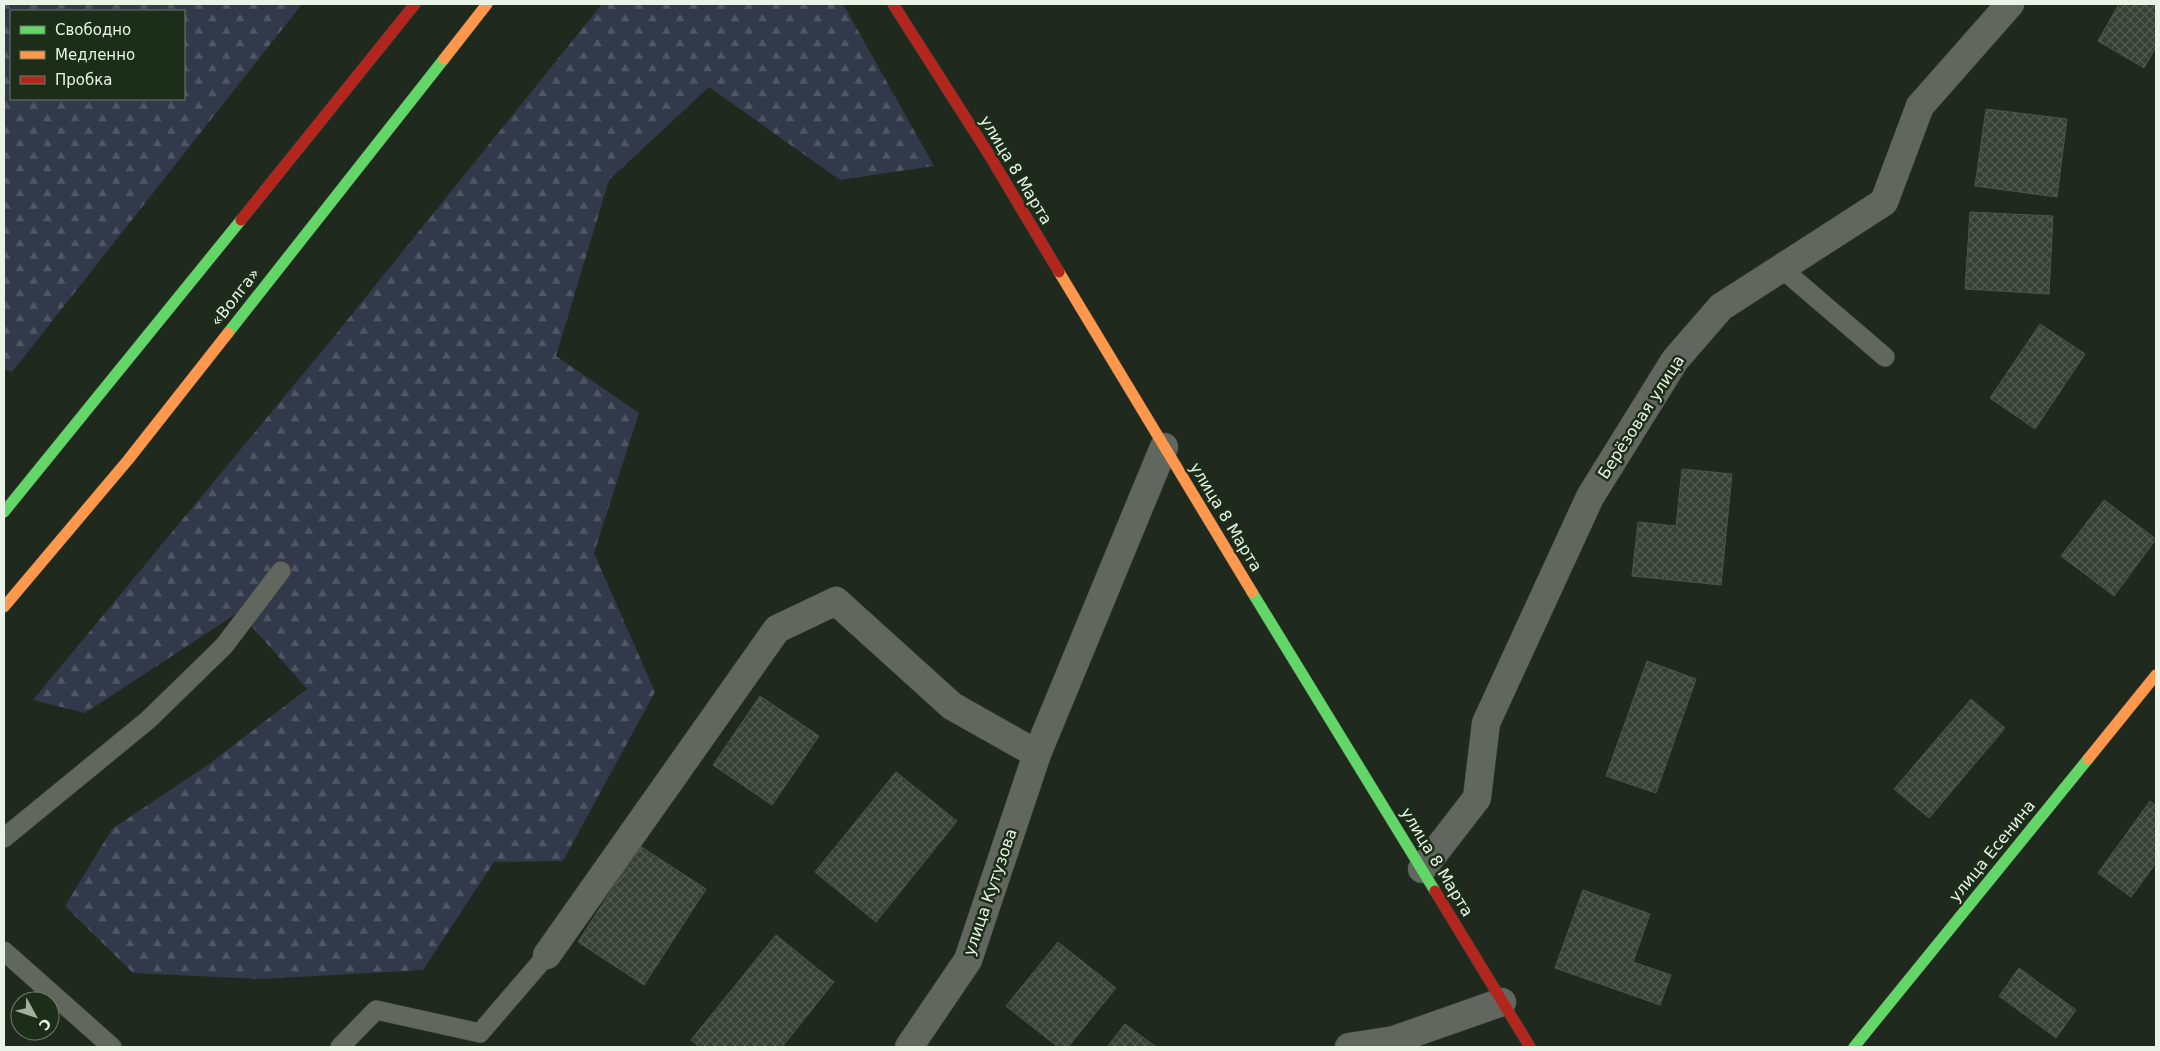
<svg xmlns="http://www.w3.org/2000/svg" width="2160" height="1051" viewBox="0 0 2160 1051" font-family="'DejaVu Sans',sans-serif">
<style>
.forest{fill:url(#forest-firs);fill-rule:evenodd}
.building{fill:url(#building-cross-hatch);stroke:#4c544b}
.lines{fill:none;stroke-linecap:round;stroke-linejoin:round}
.lane-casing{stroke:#3f463c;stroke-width:20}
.street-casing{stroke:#3f463c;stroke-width:29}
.fast-casing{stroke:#3f463c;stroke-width:12}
.slow-casing{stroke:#3f463c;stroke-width:12}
.jam-casing{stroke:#3f463c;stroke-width:12}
.lane{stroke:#61675f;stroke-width:19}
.street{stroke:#61675f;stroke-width:28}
.fast{stroke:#63d668;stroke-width:11}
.slow{stroke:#ff974d;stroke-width:11}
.jam{stroke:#b3261e;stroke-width:11}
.labels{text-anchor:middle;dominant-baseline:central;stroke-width:5;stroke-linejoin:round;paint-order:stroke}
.street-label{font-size:16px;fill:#e9f4e6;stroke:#1c2e19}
</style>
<defs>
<pattern id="forest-firs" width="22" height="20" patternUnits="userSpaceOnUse" patternTransform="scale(1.25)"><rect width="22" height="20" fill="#31394a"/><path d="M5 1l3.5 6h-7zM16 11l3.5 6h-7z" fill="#4f5664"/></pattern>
<pattern id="building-cross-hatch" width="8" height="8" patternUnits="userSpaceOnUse" patternTransform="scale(1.25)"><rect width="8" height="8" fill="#374035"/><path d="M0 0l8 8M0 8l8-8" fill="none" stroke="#545c52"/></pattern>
</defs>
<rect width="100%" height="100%" fill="#20291e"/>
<g class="forest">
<path d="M4,4H302L12,372L4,369ZM11,11H184V99H11Z"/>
<path d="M602,4H843L934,166L840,180L709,87L609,180L556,356L639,413L594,553L655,692L563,861L494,862L423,970L261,979L133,973L65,906L112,829L209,764L307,689L239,612L85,713L33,700L332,339Z"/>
</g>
<g class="building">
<path d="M2119,4H2156V47L2144,68L2098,41Z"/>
<path d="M1986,109L2067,119L2057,197L1975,186Z"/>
<path d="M1970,212L2053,216L2049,294L1965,289Z"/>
<path d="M2040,324L2085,354L2035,429L1990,398Z"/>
<path d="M1682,469L1732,474L1721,585L1632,576L1638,522L1676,526Z"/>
<path d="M2104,500L2156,539L2114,596L2061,556Z"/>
<path d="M1647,661L1696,679L1656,793L1606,776Z"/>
<path d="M760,696L819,736L772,805L713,765Z"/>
<path d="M1971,699L2005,728L1929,818L1894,789Z"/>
<path d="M896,772L957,821L876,922L815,872Z"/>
<path d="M2150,801L2156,806V863L2131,897L2098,873Z"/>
<path d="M640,846L706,889L644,985L578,942Z"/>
<path d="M1583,890L1650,914L1633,962L1671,975L1660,1005L1555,968Z"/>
<path d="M776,935L834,982L782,1047H700L691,1040Z"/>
<path d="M1058,942L1116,988L1068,1047H1058L1006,1006Z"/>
<path d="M2019,968L2076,1010L2056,1038L1999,996Z"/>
<path d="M1125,1024L1156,1047H1107Z"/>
</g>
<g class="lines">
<defs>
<g id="lane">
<path d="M1781,268L1885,357"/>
<path d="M4,838L148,720L224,646L281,571"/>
<path d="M4,951L112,1047"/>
<path d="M340,1047L376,1010L480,1033L547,955"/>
</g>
<g id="street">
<path d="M1422,869L1477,798L1486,723L1590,497L1675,360L1721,307L1884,202L1920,106L2010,4"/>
<path d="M547,955L777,629L836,601L952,706L1037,754L1164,447"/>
<path d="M909,1047L968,960L1037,754"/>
<path d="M1349,1047L1394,1040L1502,1002"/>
</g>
<g id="fast">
<path d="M228,333L444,59"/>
<path d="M4,512L241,220"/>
<path d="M1252,592L1435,891"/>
<path d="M1854,1047L2088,759"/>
</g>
<g id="slow">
<path d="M444,59L487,4"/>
<path d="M1059,272L1252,592"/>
<path d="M4,607L128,460L228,333"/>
<path d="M2088,759L2156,675"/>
</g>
<g id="jam">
<path d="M893,4L988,153L1059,272"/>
<path d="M241,220L415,4"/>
<path d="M1435,891L1530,1047"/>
</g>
</defs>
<use href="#lane" class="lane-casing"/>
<use href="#street" class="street-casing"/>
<use href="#fast" class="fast-casing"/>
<use href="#slow" class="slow-casing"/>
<use href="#jam" class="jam-casing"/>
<use href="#lane" class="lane"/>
<use href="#street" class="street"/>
<use href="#fast" class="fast"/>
<use href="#slow" class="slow"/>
<use href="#jam" class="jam"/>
</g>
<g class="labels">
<g class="street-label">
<text transform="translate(1016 170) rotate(59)">улица 8 Марта</text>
<text transform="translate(235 297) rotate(-52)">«Волга»</text>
<text transform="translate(1641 417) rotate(-57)">Берёзовая улица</text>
<text transform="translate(1226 517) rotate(59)">улица 8 Марта</text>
<text transform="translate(1992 851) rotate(-51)">улица Есенина</text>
<text transform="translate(1437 862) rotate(59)">улица 8 Марта</text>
<text transform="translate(990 892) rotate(-71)">улица Кутузова</text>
</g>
</g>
<rect width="2160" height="1051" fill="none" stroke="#e9f4e6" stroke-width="10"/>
<rect x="10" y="10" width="175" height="90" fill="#1c2e19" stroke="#6e7d6b"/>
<rect x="20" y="26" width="25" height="8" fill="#63d668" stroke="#6e7d6b"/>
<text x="55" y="35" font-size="15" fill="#e9f4e6">Свободно</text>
<rect x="20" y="51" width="25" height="8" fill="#ff974d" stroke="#6e7d6b"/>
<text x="55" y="60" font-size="15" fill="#e9f4e6">Медленно</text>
<rect x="20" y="76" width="25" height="8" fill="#b3261e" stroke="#6e7d6b"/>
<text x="55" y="85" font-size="15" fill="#e9f4e6">Пробка</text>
<g transform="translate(35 1016) rotate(130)"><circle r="24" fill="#1c2e19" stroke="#6e7d6b"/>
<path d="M0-4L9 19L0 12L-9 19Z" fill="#a3ada0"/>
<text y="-8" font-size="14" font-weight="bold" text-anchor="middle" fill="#e9f4e6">С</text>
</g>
</svg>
